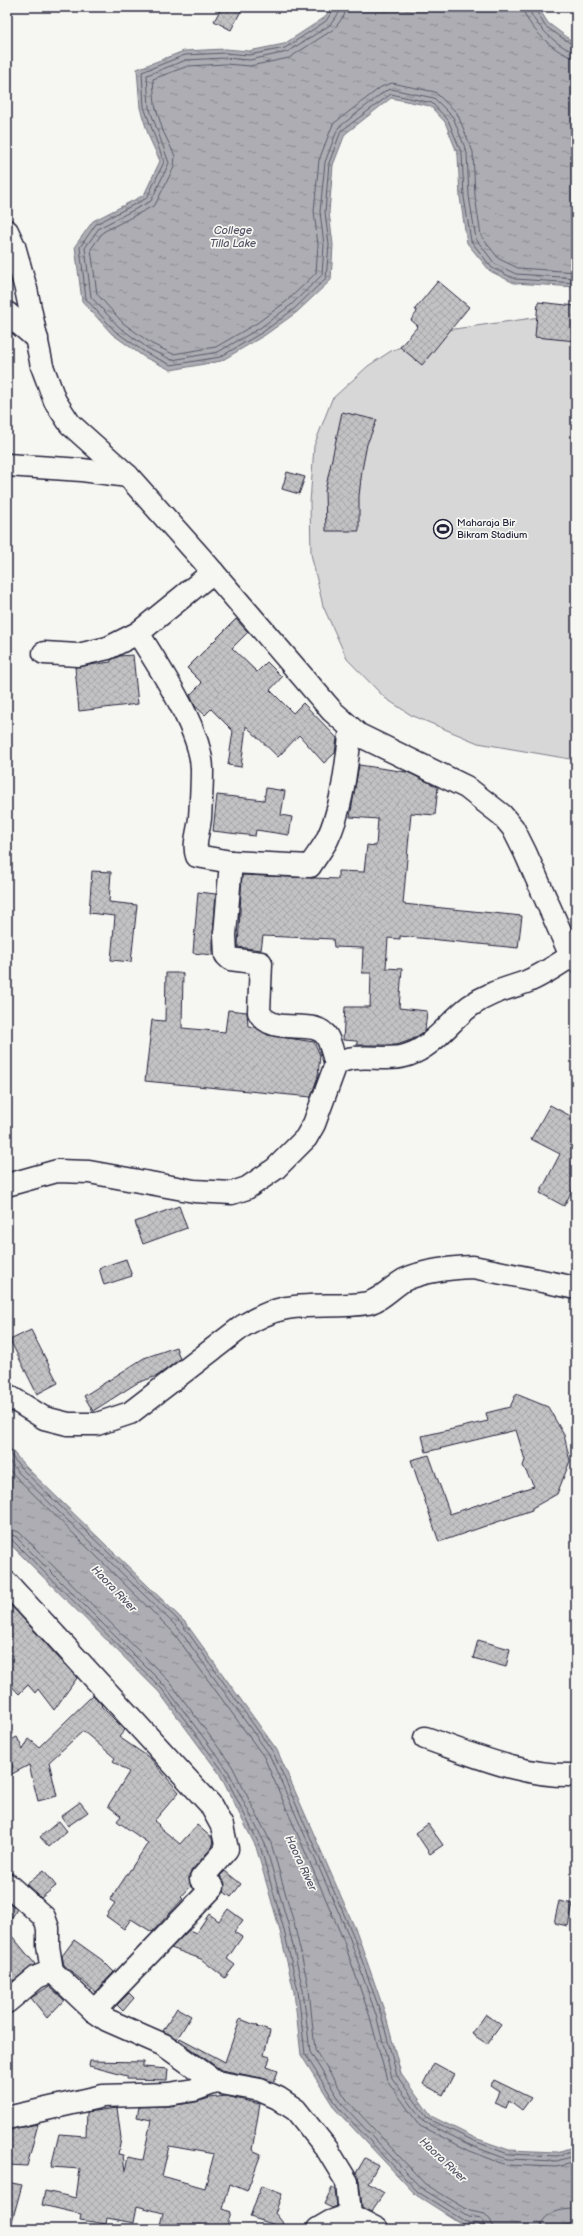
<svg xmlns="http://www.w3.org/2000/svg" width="583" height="2236" viewBox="0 0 583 2236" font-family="'Balsamiq Sans',sans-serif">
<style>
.garden{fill:#d7d7d7;stroke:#7c7c89}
.water{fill:url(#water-ripples);stroke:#757583}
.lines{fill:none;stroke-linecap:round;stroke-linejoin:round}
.shore{stroke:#5a5a6b;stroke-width:1}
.building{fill:url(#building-cross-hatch);stroke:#22223b;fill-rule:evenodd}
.minor-casing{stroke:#22223b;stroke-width:25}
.minor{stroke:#f6f6f2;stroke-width:22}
.labels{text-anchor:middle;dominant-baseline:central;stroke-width:3.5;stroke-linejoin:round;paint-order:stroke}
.poi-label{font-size:10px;fill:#22223b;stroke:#f6f6f2;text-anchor:start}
.water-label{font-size:11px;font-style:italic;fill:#535365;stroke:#f6f6f2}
</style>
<defs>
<pattern id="water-ripples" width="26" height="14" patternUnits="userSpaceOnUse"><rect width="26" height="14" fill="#adadb3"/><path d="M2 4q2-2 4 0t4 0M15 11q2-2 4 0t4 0" fill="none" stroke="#8c8c93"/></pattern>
<pattern id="building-cross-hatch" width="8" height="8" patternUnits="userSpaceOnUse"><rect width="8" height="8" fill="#c2c2c4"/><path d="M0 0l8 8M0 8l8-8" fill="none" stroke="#a6a6a9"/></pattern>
</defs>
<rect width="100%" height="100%" fill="#f6f6f2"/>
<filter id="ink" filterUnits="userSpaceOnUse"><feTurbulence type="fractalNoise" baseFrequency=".025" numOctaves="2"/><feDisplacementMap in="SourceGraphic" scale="8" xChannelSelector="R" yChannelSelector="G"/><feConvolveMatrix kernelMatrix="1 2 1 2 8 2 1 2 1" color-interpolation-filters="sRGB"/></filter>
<g filter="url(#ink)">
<path class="garden" d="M576,312V760L478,743L411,715L385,698L347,659L323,606L311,554L310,503L314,446L332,399L368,366L391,351L440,331Z"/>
<g class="water">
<path d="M332,7H538L548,23L576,44V287L514,283L490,271L467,243L460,197L458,155L445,122L430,106L391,98L345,134L333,165L329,212L333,245L331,280L297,312L265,335L221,361L171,370L144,357L112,334L82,301L75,246L93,221L144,195L160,161L149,137L140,108L137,69L184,51L225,49L249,51L284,44L324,18Z"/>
<path d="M7,1445L26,1467L185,1622L277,1750L357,1933L385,2013L401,2074L431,2116L475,2138L509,2150L557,2152L576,2146V2223L546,2229H496L465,2226L416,2195L335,2109L301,2055L294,1992L279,1927L256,1847L219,1773L159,1692L7,1541Z"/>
</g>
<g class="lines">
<g class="shore">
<path d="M335,7L326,21L285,48L249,55L225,53L185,55L142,72L144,107L164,162L147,198L96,224L80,247L86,299L115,331L146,353L171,365L220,357L263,332L294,309L326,278L329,245L325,212L329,163L341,131L391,94L432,103L448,120L462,154L464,197L471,241L492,268L515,279L576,283"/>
<path d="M340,7L339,13L330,25L287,52L250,60L225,58L186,60L147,75L149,107L169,163L151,201L99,228L85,248L91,297L119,327L149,349L172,360L218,352L260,328L291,305L322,275L324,245L320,212L325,162L338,128L385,91L391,89L434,98L453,117L467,153L469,196L476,239L495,264L516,274L576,278"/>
<path d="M346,7L344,16L334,29L289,58L250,66L225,64L188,66L153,79L155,105L163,131L175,156L174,167L155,205L103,232L91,249L97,294L123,323L152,344L173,354L216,347L257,323L287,301L316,273L318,245L314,211L319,160L333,124L381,87L392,83L435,92L457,113L473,152L475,196L481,236L499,259L518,268L576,272"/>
<path d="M523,7C524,25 559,57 576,58"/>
<path d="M529,7C530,22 562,51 576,52"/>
<path d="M534,7L545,26L576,47"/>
<path d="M7,1451L23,1470L182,1624L273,1752L353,1935L381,2014L397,2076L428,2119L474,2141L508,2154L557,2156L576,2150"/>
<path d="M7,1459L19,1473L178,1628L269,1754L349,1936L376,2015L392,2078L424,2122L472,2146L507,2159L557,2161L576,2155"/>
<path d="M7,1468L173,1632L264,1757L343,1939L370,2017L387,2080L420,2126L470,2151L506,2165L557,2167L576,2162"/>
<path d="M7,1528L19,1532L170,1682L232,1766L271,1843L294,1923L309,1989L315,2050L347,2100L425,2184L470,2211L485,2214L491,2221L493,2229"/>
<path d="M7,1534L15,1536L165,1686L227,1769L265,1844L288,1924L303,1990L310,2052L342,2104L421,2188L468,2217L482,2219L486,2229"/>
<path d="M7,1539L12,1540L162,1689L223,1771L260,1846L283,1926L298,1991L305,2054L338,2107L418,2192L466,2222L479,2224L481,2229"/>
<path d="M541,2229C541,2212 562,2209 576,2209"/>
</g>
</g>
<g class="building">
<path d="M222,7H243L231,30L214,21Z"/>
<path d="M438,281L469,307L422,365L400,347L418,326L411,320L417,312L415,309Z"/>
<path d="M538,302L576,306V341L535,337Z"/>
<path d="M342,412L377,420L367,444L362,470L359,496V531H326L325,491Z"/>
<path d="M287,472L305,477L299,494L282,489Z"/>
<path d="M236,619L248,632L232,648L257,672L267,662L282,677L270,690L293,713L303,703L337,738L335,753L324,763L299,735L278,757L246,726L241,767L228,765L233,731L211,709L205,715L195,706L190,695L202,683L187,668Z"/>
<path d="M133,655L138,704L79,711L75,667L111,662V660L119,656Z"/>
<path d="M359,765L407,772L438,787L435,815L411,813L403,904L522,916L518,948L400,936V939L388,938L386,968L402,969L399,1008L427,1011L425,1031L411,1040L397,1045H357V1041L343,1040L345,1007H370L371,973H362L363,948L334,947L333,939L263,936L261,950L238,947L242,875L338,879V871L364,872L367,845L376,846L378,819L350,817Z"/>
<path d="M266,788L285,791L281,815L292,817L289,835L256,830L255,836L213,831L217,795L264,800Z"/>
<path d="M92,871L111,872L109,902L137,905L131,962L111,960L115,916L89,913Z"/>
<path d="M198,892L216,894L213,934V955L193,953Z"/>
<path d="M166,973H183L182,1028L225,1032L228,1010L247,1012L248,1026L255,1027L268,1035L314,1042L320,1055L318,1076L311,1097L145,1081L152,1020L165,1021Z"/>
<path d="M550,1105L576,1119V1183L564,1206L540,1193L560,1154L531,1139Z"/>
<path d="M179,1206L187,1228L143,1244L135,1222Z"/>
<path d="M126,1259L132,1276L104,1285L99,1268Z"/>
<path d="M31,1330L58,1383L37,1394L10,1340Z"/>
<path d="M176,1347L180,1359L157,1376L137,1383L93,1411L84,1396L144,1358Z"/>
<path d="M516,1394L548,1407L564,1435L570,1461L557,1494L532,1508V1510L439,1542L411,1460L429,1455L450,1514L534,1486L523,1466L525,1460L516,1430L426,1452L422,1436L488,1421L486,1413L510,1407Z"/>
<path d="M7,1601L77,1678L54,1710L38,1689L35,1693L28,1685L19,1694L7,1681Z"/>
<path d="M478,1640L510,1649L506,1667L473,1658Z"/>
<path d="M93,1695L102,1705L101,1706L125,1730L119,1737L150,1758L179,1792L154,1821L159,1825L158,1826L180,1844L197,1825L212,1838L213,1846L191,1871L189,1878L191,1886L181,1897L183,1899L152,1932L131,1919L124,1929L106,1916L115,1903L110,1900L148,1843L117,1821L121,1816L108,1806L129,1772L113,1761L115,1758L83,1731L49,1762L57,1796L38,1801L29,1765L8,1776L13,1767L7,1754V1742L17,1737L23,1750L29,1739L39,1747Z"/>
<path d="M80,1802L88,1812L68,1826L61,1816Z"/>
<path d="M59,1821L67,1831L49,1847L40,1837Z"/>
<path d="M428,1824L443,1845L430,1854L416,1833Z"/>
<path d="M44,1870L56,1886L41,1898L26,1884Z"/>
<path d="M225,1871L241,1884L231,1897L224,1892L225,1883L220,1876Z"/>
<path d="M7,1901L17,1909L7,1926Z"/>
<path d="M559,1901L573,1904L568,1926L554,1923Z"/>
<path d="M228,1909L243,1920L234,1932L242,1937L227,1959L235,1965L225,1978L201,1959L171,1948L189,1930L196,1933L209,1914L219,1921Z"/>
<path d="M7,1930L35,1964L9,1984H7Z"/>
<path d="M74,1940L102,1960L114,1972L95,1992L64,1965L62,1956Z"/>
<path d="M49,1986L64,2000L47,2018L31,1998Z"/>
<path d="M129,1993L134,1998L123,2011L117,2005Z"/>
<path d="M177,2008L191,2016L177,2039L163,2031Z"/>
<path d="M486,2014L501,2025L487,2044L472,2034Z"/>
<path d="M240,2019L258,2026L257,2027L270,2031L264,2055L270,2057L267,2067L278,2071L274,2082L262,2078L221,2070L179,2040L180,2038L225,2062Z"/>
<path d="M90,2061L143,2062V2067L168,2069L167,2080L127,2079V2076L89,2066Z"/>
<path d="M434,2063L454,2074L443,2095L423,2084Z"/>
<path d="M494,2080L531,2098L522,2110L509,2100L506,2108L494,2103L499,2092L490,2086Z"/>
<path d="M226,2096L260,2104L252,2150L261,2154L247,2191L230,2184L223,2209L231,2212L226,2229H159L163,2213L137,2206L134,2223L107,2218L106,2224L80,2220L81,2214L42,2205L45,2191L76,2198L80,2169L51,2167L59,2134L86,2136L87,2112L117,2108L121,2138L118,2154L123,2155L125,2171L128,2157L143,2160L151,2120L137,2117L139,2107L170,2106L196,2102L210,2098ZM169,2146L214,2154L205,2188L162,2176Z"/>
<path d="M38,2124L27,2166L7,2165V2130Z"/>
<path d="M365,2158L378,2165L368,2183L384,2193L371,2212L362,2207L359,2181L356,2173Z"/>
<path d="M7,2182L22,2185L11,2225L7,2224Z"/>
<path d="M261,2186L282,2194L275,2213L288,2229L250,2217Z"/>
<path d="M332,2188L335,2190L337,2206L332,2208L324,2204Z"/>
</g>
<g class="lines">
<defs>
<g id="minor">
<path d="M7,231L14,246L26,289L42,366L55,401L70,424L128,476L201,558L332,711L359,735L466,787L502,815L513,828L525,852L571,956L576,953"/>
<path d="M7,313L37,339"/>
<path d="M7,465L82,470L128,476"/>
<path d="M213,572L138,633C159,667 201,729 202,769C202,785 201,802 200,818C199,830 193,845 197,856L231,862L310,866C315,858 322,849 327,840C343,807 346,766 351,729"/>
<path d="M44,653L78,655L108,648L138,633"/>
<path d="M231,862L225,935L226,955L230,959L261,963L259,1012C272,1038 315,1016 327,1037C331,1044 333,1055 336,1064"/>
<path d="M7,1185L57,1171L89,1172L194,1191L232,1193L247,1188L275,1169L306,1138L314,1124L336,1064C356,1051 386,1063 408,1055C433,1047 450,1021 470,1006C488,993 506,989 526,982C543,975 556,966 571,956L576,961"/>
<path d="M7,1395L44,1418L68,1424H97L130,1413L243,1326C255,1319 268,1312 282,1309C310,1303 339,1308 368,1303C381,1300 392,1287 404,1280C425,1270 451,1268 473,1267L576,1288"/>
<path d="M7,1583L210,1804L222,1826L227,1849L201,1879L213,1887L94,2011"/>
<path d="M425,1738C474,1755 523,1777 576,1775"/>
<path d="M7,1884L44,1917L48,1928V1946L52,1971L94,2011L107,2020L164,2045L216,2082L260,2090L278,2098L296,2110L327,2149L347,2182L350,2215"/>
<path d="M7,2002L37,1977L52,1971"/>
<path d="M7,2118L103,2096L168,2094L194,2090L216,2082"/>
<path d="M318,2229L330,2222L350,2215L377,2229"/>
</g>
</defs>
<use href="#minor" class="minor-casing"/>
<use href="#minor" class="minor"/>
</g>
</g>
<defs>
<symbol id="stadium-ring" viewBox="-11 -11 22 22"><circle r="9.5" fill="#f6f6f2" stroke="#22223b" stroke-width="1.5"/><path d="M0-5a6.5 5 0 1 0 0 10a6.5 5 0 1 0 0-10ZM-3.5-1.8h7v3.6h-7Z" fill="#22223b"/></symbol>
</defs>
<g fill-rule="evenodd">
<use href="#stadium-ring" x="432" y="518" width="22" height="22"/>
</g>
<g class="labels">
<g class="poi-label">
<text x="457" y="523">Maharaja Bir<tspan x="457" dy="12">Bikram Stadium</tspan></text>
</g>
<g class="water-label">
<text x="233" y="230">College<tspan x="233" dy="13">Tilla Lake</tspan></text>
<text transform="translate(114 1589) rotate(46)">Haora River</text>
<text transform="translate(301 1863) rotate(65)">Haora River</text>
<text transform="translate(443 2160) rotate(43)">Haora River</text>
</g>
</g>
<rect width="583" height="2236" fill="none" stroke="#f6f6f2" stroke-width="24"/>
<rect x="12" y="12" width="559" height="2212" fill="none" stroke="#22223b" stroke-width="1.5" filter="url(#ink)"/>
</svg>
